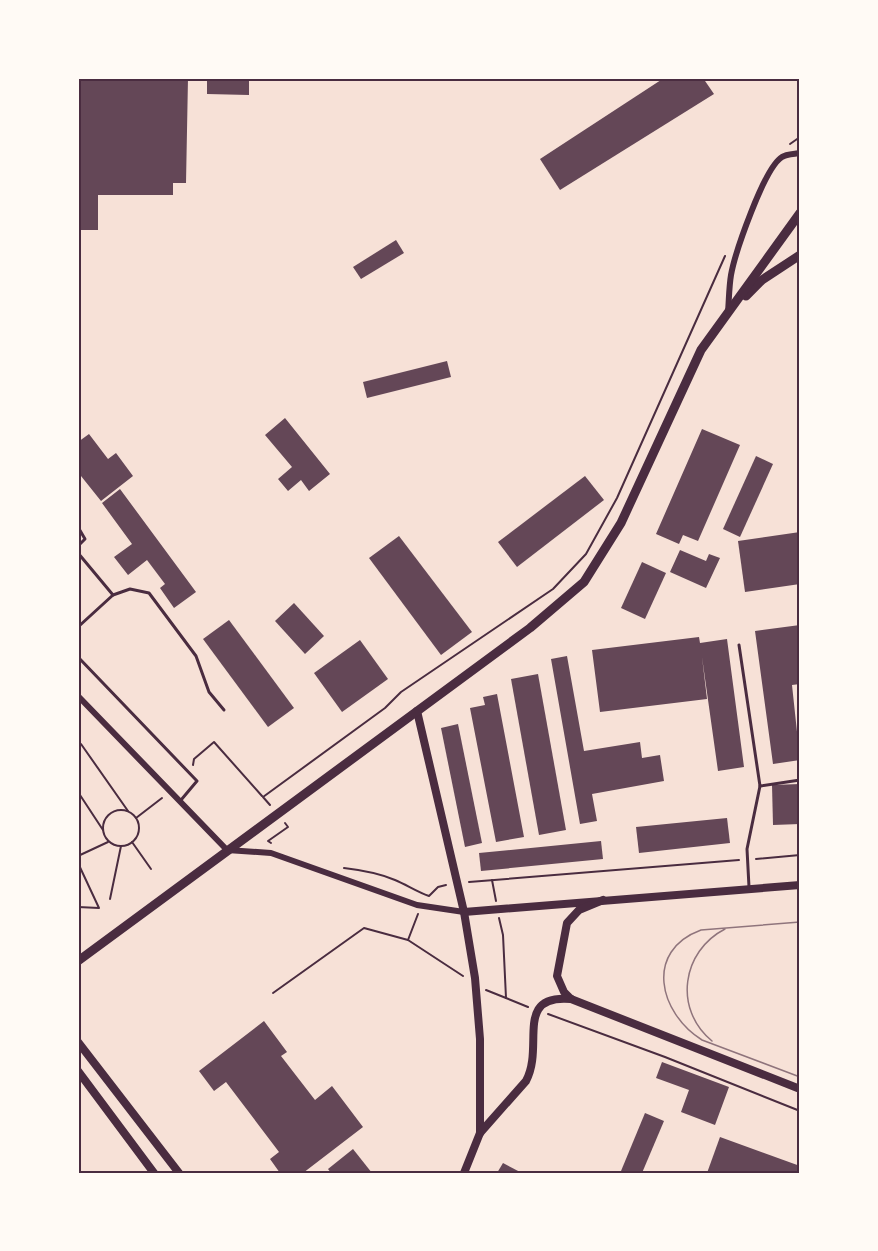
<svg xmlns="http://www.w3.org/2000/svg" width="878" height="1251" viewBox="0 0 878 1251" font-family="Manrope,sans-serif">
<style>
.building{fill:#644757}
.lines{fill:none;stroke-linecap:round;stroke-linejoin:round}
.path{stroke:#4a2c40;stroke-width:2}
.service{stroke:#4a2c40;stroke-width:3}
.minor{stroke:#4a2c40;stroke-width:6}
.tertiary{stroke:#4a2c40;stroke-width:8}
.secondary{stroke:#4a2c40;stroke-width:8}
.primary{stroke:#4a2c40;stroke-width:9}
.tram{stroke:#8f747c;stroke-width:1.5}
.neatline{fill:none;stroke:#4a2c40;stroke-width:2}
</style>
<rect width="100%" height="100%" fill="#f7e1d7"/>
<g class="building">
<path d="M78,78H188L186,183H173V195H98V230H78Z"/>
<path d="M207,78H249V95L207,94Z"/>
<path d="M664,78H703L714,94L560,190L540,159Z"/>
<path d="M396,240L404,253L361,279L353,267Z"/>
<path d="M447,361L451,377L367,398L363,382Z"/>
<path d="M285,418L330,474L309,491L301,480L288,491L278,479L292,467L265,435Z"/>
<path d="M702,429L740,445L698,541L683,535L679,544L656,534Z"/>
<path d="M89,434L108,459L116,453L133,476L101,501L81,476L78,479V442Z"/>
<path d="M756,456L773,464L740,537L723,529Z"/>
<path d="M585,476L604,500L517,567L498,542Z"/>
<path d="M120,489L196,592L174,608L160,588L165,584L147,560L128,575L114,557L132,544L102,503Z"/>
<path d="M800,532V584L745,592L738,541Z"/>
<path d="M399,536L472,632L441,655L369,558Z"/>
<path d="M680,550L706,561L709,554L720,558L706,588L670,572Z"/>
<path d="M642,562L666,573L645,619L621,608Z"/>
<path d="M294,603L324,636L305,654L275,621Z"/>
<path d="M229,620L294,708L268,727L203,639Z"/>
<path d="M800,625V684L792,685L800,760L773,764L755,631Z"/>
<path d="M699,637L700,643L727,639L744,767L718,771L702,657L707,699L600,712L592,650Z"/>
<path d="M360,640L388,679L342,712L314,673Z"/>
<path d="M567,656L584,751L640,742L642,758L660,755L664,781L592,794L597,821L580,824L551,659Z"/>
<path d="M538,674L566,830L539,835L511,679Z"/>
<path d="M497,694L524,837L496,842L470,708L485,705L483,697Z"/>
<path d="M458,724L482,843L465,847L441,728Z"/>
<path d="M800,784V824L773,825L772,785Z"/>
<path d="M727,818L730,843L639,853L636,827Z"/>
<path d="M601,841L603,859L481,871L479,853Z"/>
<path d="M264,1021L287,1052L281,1056L315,1100L332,1086L363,1127L303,1173H280L270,1159L279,1152L226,1082L214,1091L199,1071Z"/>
<path d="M662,1062L729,1087L715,1125L681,1112L689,1090L656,1078Z"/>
<path d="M645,1113L664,1121L642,1173H625L621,1171Z"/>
<path d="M720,1137L800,1166V1173H707Z"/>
<path d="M353,1149L372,1173H331L328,1169Z"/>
<path d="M503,1163L522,1173H497Z"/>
</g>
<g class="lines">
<g class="path">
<path d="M790,144L800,137"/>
<path d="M78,744H81L128,811"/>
<path d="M193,765L194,759L214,742L262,796"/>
<path d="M78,792L103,830"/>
<path d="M270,805L263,797L385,708L401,692L553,589L586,554L617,498L725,256"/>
<circle cx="121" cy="828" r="18"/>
<path d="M136,818L162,798"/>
<path d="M132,842L151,869"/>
<path d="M271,843L268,841L288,827L285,823"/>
<path d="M78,856L108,842"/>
<path d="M756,859L800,855"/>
<path d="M78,863L99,908L78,907"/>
<path d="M344,868C361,870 379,873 395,880C407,885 417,892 429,896L438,887L446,885"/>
<path d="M492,880L496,901"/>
<path d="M469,882L739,860"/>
<path d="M110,899L121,846"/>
<path d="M408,940L418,914"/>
<path d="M486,990L506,998L503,935L499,918"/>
<path d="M273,993L364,928L408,940L463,976"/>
<path d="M506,998L528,1007"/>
<path d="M548,1014L665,1057L800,1111"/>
</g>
<g class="service">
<path d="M78,527L85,539L78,546"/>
<path d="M78,553L113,595"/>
<path d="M78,627L113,595L130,589L149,593L196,656L209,692L224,710"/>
<path d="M739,645L760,786L747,849L749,887"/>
<path d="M78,657L197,781L181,800"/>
<path d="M760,786L800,780"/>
</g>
<g class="minor">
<path d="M728,312C729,300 729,287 731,275C735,253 764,168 782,157C786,154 795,154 800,153"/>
<path d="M78,696L227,850L271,853L417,905L464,912"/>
</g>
<path class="tertiary" d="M464,912L800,885"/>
<g class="secondary">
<path d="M417,711L464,912L475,978L480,1039V1133"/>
<path d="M603,900L579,910L567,923L557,976L564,992L571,999L800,1089"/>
<path d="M78,1042L179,1173"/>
<path d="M78,1071L154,1173"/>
<path d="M464,1173L480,1133L526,1081C545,1046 513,994 571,999"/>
</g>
<g class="primary">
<path d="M746,296L762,280L800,255"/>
<path d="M78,961L530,628L584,582L621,523L701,350L800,213"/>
</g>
<g class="tram">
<path d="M800,922L701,930C644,951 659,1013 702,1040L800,1077"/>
<path d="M712,1041C673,1009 682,951 725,929"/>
</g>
</g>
<rect width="878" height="1251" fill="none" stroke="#fffaf5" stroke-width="159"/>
<rect x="80" y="80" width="718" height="1092" class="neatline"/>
</svg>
